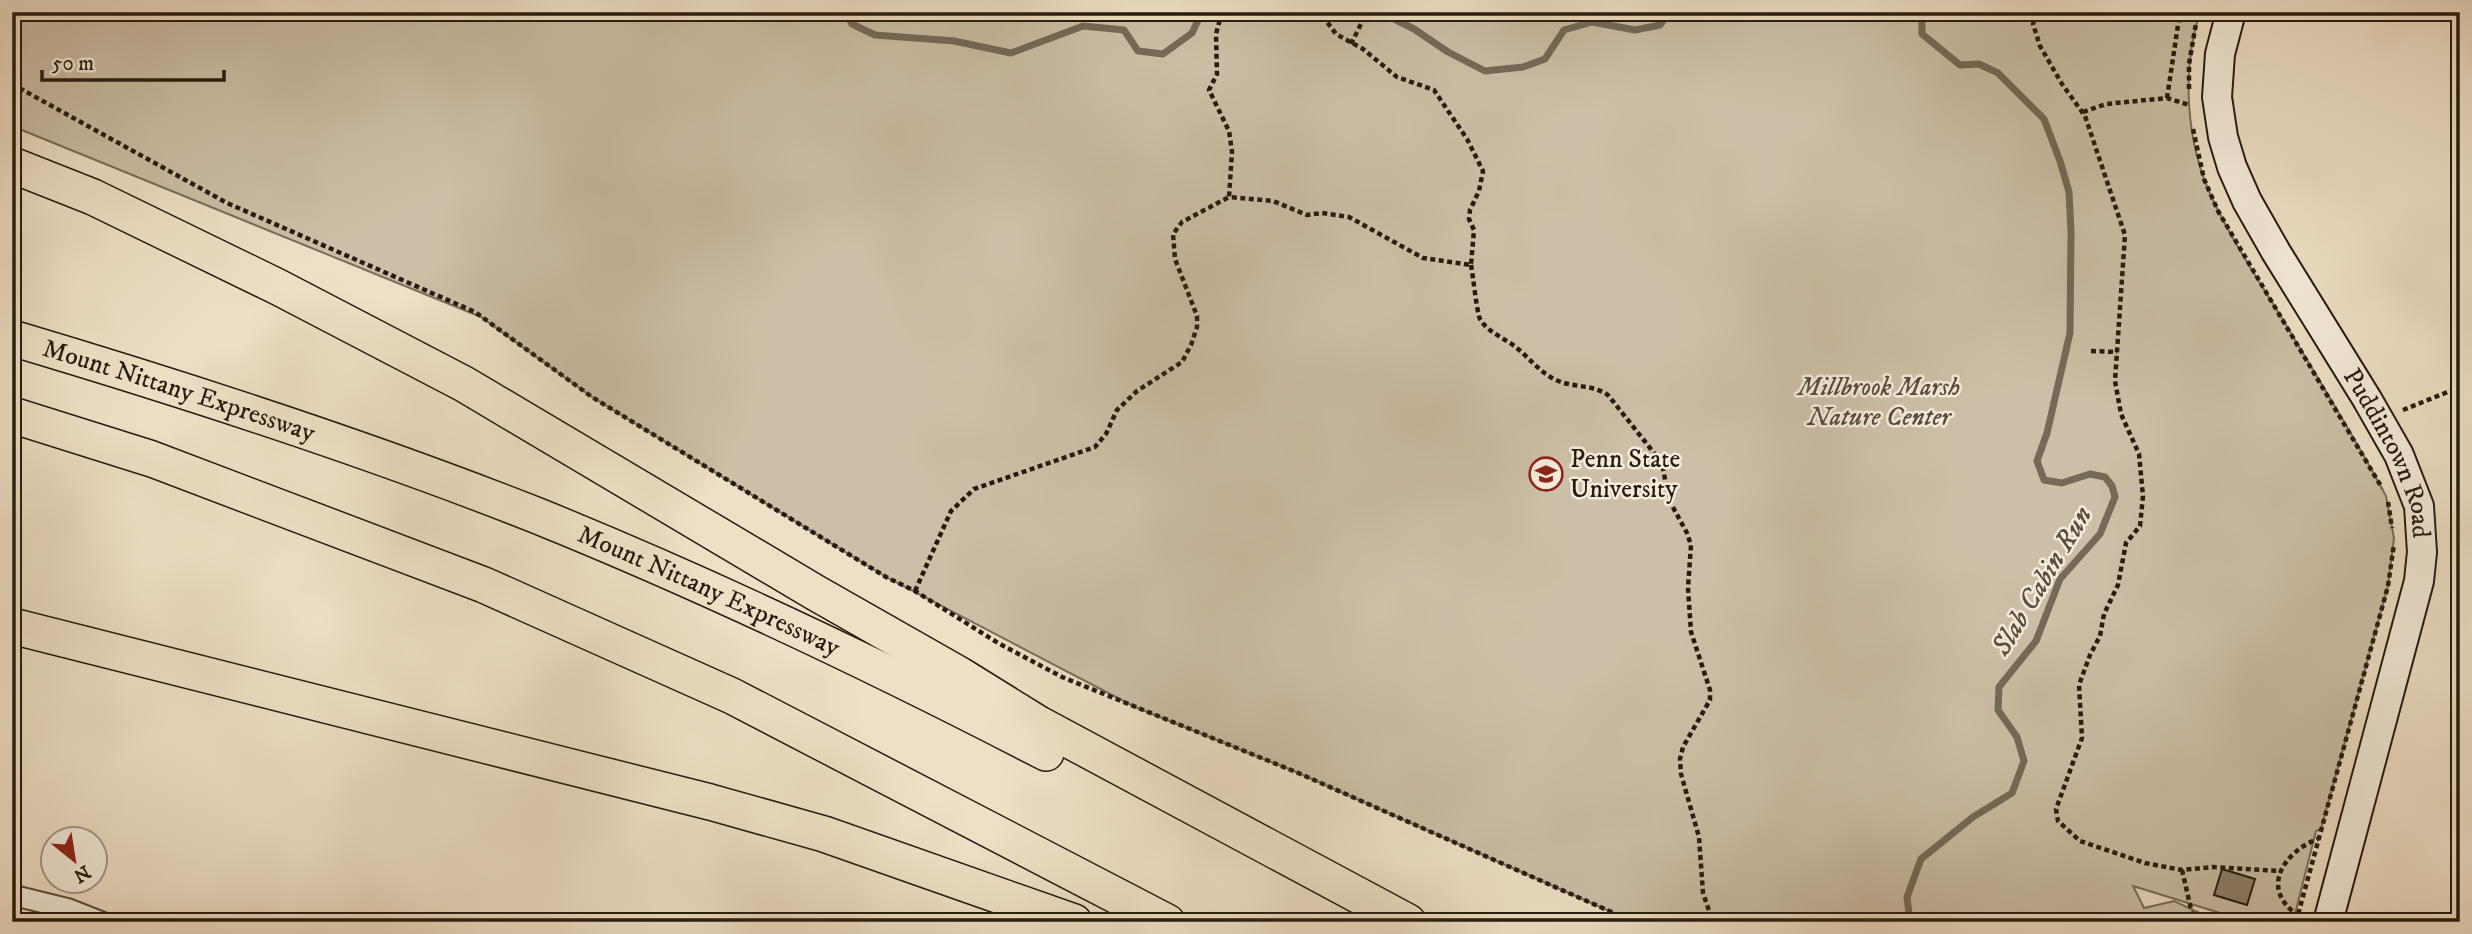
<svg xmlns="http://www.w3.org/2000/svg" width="2472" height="934" viewBox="0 0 2472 934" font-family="'IM FELL DW Pica',serif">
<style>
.green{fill:#ccbfa7;stroke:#796d5b;stroke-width:2}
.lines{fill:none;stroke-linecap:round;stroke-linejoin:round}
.stream{stroke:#756958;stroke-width:7}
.building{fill:#8e816e;stroke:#261b0f;stroke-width:2}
.street-casing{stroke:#584c3d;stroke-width:23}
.secondary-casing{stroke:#261b0f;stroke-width:32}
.highway-casing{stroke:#261b0f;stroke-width:38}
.path{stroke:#261b0f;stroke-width:4.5;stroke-dasharray:5 3.5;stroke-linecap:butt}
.street{stroke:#f4ebda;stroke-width:19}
.secondary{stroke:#f4ebda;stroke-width:28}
.highway{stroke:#eee0c6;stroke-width:35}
.labels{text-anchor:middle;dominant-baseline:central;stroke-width:5;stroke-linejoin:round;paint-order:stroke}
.park-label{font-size:26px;font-style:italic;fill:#584c3d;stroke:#f4ebda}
.street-label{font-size:26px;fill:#261b0f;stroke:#f4ebda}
.poi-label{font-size:26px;fill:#261b0f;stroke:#f4ebda;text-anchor:start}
.water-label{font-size:28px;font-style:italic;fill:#5b4f3f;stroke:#f4ebda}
</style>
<rect width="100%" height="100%" fill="#eee0c6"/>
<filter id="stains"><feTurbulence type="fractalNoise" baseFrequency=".00286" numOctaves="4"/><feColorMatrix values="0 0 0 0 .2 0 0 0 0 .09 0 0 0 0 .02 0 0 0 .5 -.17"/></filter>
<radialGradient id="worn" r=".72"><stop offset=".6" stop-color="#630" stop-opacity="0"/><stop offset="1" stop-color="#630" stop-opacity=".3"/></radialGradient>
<path class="green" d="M12,12H2200C2181,71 2186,144 2213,200C2233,242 2259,281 2283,320C2318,379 2354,436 2386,496L2394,538L2388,586L2321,829L2316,831L2293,922H2249L2133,886L2144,908L2174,901L2219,922H1634L1296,772L1135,707L886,577L592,397L481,317L12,126Z"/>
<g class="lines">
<g class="stream">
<path d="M845,12L852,24L875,35L954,41L1011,53L1083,26L1124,30L1138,51L1163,54L1192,33L1202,12"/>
<path d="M1380,12L1414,29L1448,52L1485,71L1523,67L1545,59L1564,30L1592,22L1635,30L1660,25L1669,12"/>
<path d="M1910,922L1907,897L1921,859L1973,817L2012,793L2024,761L2017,737L1998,710L1999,687L2036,641L2060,579L2100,534L2115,497L2112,486L2105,477L2090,474L2062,483L2044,480L2037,461L2047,433L2070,333L2071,232L2069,192L2060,161L2044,119L1998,73L1979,64L1960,65L1922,34V12"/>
</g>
</g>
<path class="building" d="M2222,869L2255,879L2247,905L2214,895Z"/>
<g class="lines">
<defs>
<path id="street" d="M12,895L69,909L102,922"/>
<g id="secondary">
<path id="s1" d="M2231,12L2220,54L2217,97L2223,137L2232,167L2247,201L2276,252L2367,399L2399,455L2419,506L2422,552L2419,581L2328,922"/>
</g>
<g id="highway">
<path d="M12,165L93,197L278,287L464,384L816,593L960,675L1039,724L1408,922"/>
<path id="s2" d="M12,338C190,391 366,448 538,516C711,586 880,667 1046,753"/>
<path d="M12,415L152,459L484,585L732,696L1167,922"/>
<path d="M12,626L710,802L824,834L1074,922"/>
</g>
</defs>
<use href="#street" class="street-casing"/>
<use href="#secondary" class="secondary-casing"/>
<use href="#highway" class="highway-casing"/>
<g class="path">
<path d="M1222,12L1216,34L1217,74L1209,90L1229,131L1232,152L1229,197L1273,201L1307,215L1322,213L1349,217L1423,258L1471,265L1474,230L1469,219L1470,210L1479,191L1483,171L1467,139L1434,90L1397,77L1363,49L1336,34L1322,15L1317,12"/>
<path d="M2036,12L2033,24L2040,46L2062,84L2085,116L2125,235L2115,381L2121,414L2139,454L2143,496L2140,526L2126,543L2118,585L2104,614L2100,636L2090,655L2079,685L2082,738L2056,809L2058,821L2080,841L2145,863L2182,870L2213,867L2281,871"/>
<path d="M1351,44L1367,12"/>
<path d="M12,84L227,203L475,312L592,397L886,577L915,591L998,643L1062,677L1296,772L1634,922"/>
<path d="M2189,89V64L2198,12"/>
<path d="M2167,98L2180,12"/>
<path d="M2083,112L2106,104L2167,98L2189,105"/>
<path d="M2193,129L2204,179L2218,211L2382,488"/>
<path d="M1471,265C1473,275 1477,314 1480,319C1488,333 1507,339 1518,349C1531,360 1541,373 1556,380C1573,388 1592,384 1608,395L1662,463L1669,500L1687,533L1691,545L1688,588L1691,632L1710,690V700L1683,747L1680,759L1681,774L1699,837L1703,893L1713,922"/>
<path d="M2091,351L2117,352"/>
<path d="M2403,410L2460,387"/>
<path d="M2388,502L2392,528"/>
<path d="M915,591L951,511L974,489L1095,447L1106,434L1117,410L1137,391L1182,362L1191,345L1197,327V316L1175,259L1173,234L1182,222L1229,197"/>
<path d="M2182,870L2194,922"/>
<path d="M2299,916C2258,889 2284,851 2320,838"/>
<path d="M2296,922L2388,586L2394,544"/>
</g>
<use href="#street" class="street"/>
<use href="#secondary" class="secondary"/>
<use href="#highway" class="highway"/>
</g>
<defs>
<symbol id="university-ring" viewBox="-11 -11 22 22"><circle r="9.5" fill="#f4ebda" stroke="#8f2418" stroke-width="1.5"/><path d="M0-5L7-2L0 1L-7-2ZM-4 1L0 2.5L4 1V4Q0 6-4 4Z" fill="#8f2418"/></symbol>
</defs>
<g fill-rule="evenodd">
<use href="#university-ring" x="1527" y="455" width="38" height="38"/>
</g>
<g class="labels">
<g class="park-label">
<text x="1879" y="387">Millbrook Marsh<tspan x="1879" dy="30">Nature Center</tspan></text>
</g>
<g class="street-label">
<text stroke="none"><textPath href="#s2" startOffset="175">Mount Nittany Expressway</textPath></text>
<text stroke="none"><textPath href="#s1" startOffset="486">Puddintown Road</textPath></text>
<text stroke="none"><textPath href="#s2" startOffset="742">Mount Nittany Expressway</textPath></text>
</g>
<g class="poi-label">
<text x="1570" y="459">Penn State<tspan x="1570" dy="30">University</tspan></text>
</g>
<g class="water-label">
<text transform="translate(2042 581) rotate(-59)">Slab Cabin Run</text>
</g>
</g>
<rect width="2472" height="934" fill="none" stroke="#eee0c6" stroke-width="42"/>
<rect x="14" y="14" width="2444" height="906" fill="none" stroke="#261b0f" stroke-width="3.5"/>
<rect x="21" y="21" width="2430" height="892" fill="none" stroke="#261b0f" stroke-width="2"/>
<g transform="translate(74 860) rotate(150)"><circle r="33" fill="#f4ebda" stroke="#a29889" stroke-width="2"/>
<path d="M0-5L12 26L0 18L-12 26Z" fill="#8f2418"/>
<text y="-10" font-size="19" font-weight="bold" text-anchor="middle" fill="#261b0f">N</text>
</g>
<path d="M42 70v10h182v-10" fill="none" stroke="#261b0f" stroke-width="3.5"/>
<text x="52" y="70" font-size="21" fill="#261b0f" stroke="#f4ebda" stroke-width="5" paint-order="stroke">50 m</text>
<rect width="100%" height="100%" filter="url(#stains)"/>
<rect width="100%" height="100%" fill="url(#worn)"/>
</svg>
